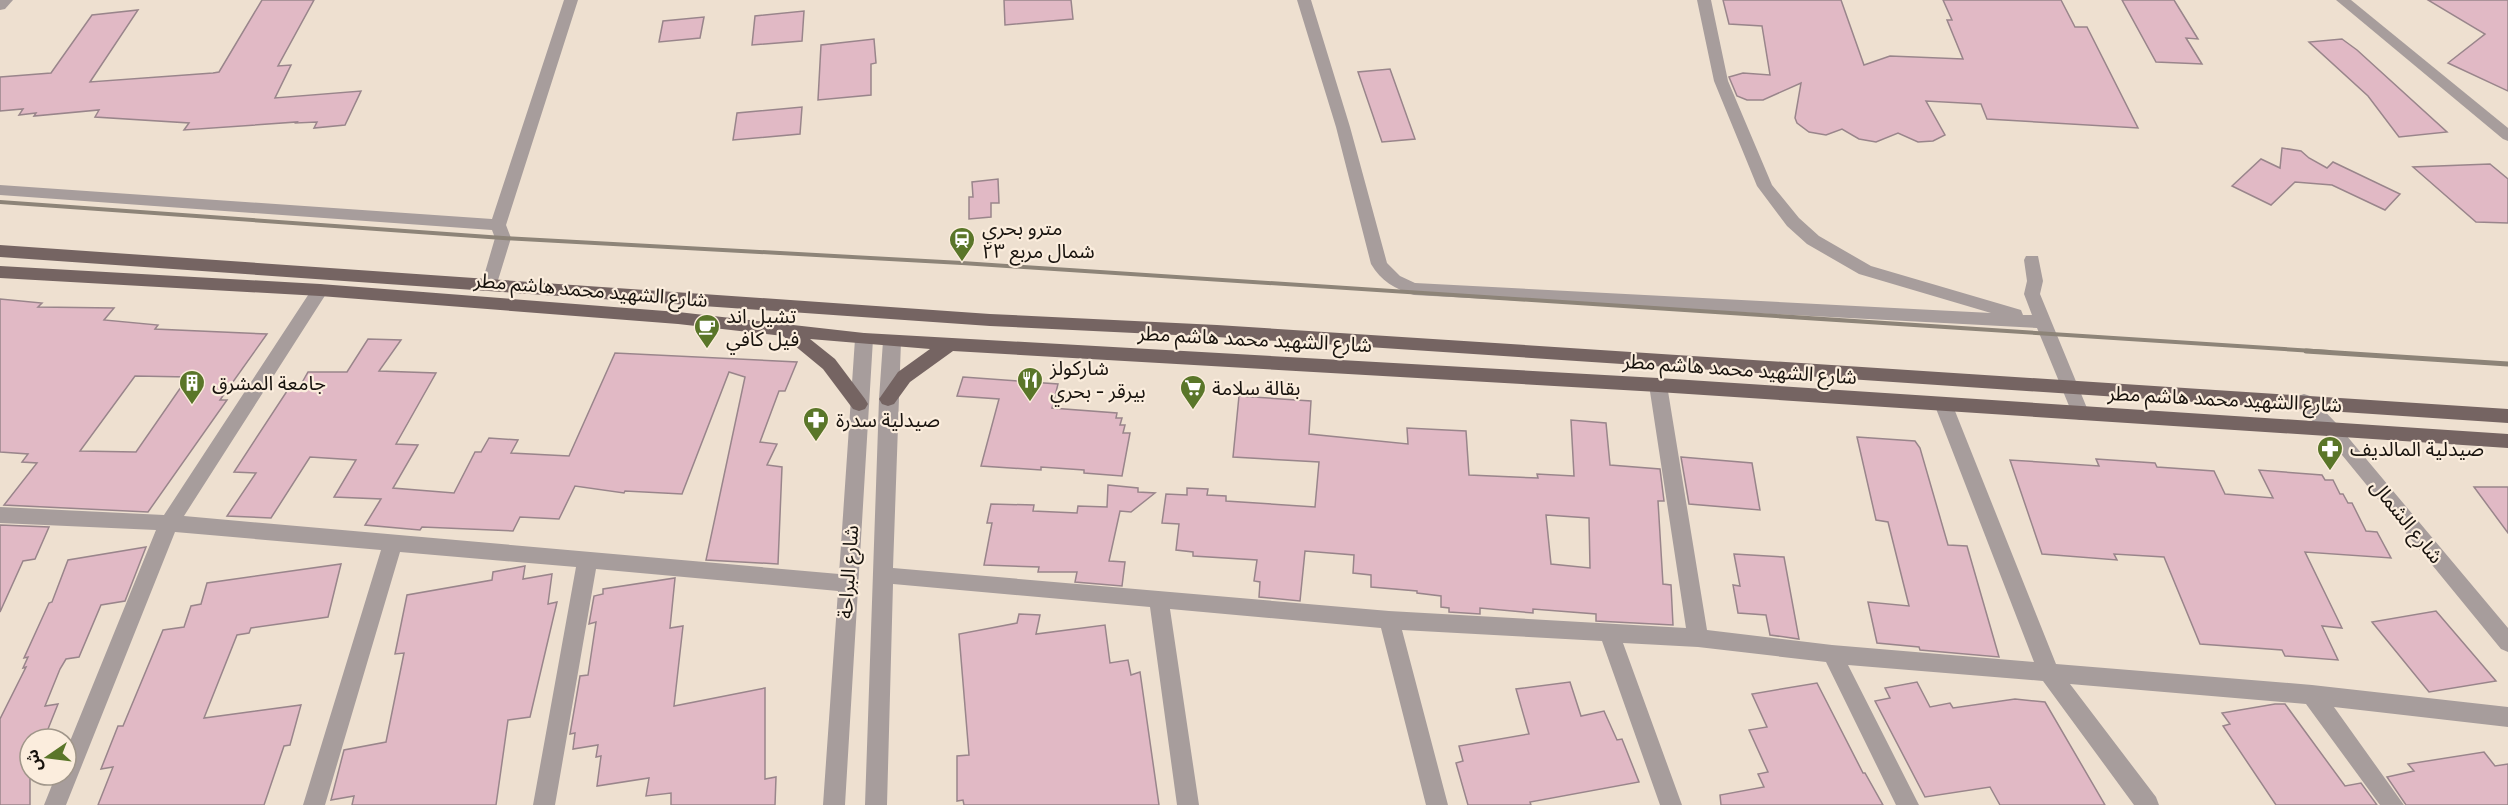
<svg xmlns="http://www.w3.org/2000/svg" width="2508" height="805" viewBox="0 0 2508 805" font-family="Cabin,'Noto Sans Arabic',sans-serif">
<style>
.building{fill:#e1b9c5;stroke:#99858b;stroke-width:1.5;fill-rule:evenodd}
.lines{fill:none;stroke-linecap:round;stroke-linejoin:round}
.minor{fill:#a79d9c;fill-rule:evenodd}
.major{fill:#756462;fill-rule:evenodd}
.rail-far1{stroke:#8d8478;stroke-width:4}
.rail{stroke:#8d8478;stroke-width:5}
.labels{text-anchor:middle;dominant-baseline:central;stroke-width:4.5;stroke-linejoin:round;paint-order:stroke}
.poi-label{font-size:20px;fill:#18130e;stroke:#fbeddd;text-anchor:start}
.street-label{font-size:20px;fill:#18130e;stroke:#fbeddd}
</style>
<rect width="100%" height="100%" fill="#eee0d0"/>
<g class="building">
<path d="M262,0H314L278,66L291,65L275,98L361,91L345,125L314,128L317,122L296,123L297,122L184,130L189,123L95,117L99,110L34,116L36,113L19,115L23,109L0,111V77L51,73L92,15L138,10L90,82L213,73L219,72Z"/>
<path d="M1004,0H1071L1073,19L1005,25Z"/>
<path d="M1723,0H1841L1864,65L1890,56L1963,59L1947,20H1952L1943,0H2061L2075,27H2087L2138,128L1987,119L1981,104L1926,101L1945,135L1933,141L1918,142L1898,133L1876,142L1859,139L1842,129L1826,135L1809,132L1797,123L1795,118L1801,83L1763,100H1747L1737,96L1729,77L1743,73L1770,75L1762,26L1729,24Z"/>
<path d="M2122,0H2174L2198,39L2186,38L2202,64L2156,62Z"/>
<path d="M2428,0H2508V91L2448,63L2485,34Z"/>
<path d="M804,11L802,41L752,45L755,16Z"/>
<path d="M704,17L700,38L659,42L663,21Z"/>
<path d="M874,39L876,63L871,64V95L818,100L821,45Z"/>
<path d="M2342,39L2357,50L2447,132L2399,137L2368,96L2309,42Z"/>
<path d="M1390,69L1415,139L1382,142L1358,72Z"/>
<path d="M802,107L800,134L733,140L737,113Z"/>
<path d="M2282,148L2301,151L2309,158L2327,168L2333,162L2400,194L2385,210L2332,185L2295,182L2271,205L2232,186L2261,159L2280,168Z"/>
<path d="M2490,164L2508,179V223L2476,222L2413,167Z"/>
<path d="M998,179L999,203H991V217L969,219V197H973L972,182Z"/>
<path d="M0,299L42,303L38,307L114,308L104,320L158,325L155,329L267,334L220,400H227L148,512L4,505L37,463L22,462L28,454L0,452ZM135,376L188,377L136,452L80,451Z"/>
<path d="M368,339L401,340L379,371L436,373L396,444L418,445L393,488L454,493L475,452H481L489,438L518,440L511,453L569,456L615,353L797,362L785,391H779L760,442L777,444L767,465L782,467L778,564L706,560L745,377L729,372L682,494L625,491L624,493L575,486L559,519L520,517L513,531L422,527L420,530L365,525L381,499L334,497L356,460L310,457L271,518L227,516L256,473L234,472L289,388H299L308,372H347Z"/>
<path d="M963,377L1058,384L1052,408L1117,413L1116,418H1122L1120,425H1125L1123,433H1130L1122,476L1084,473V470L1041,467V470L981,466L999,399L957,396Z"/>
<path d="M1239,396L1311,401L1309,434L1408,444L1407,428L1466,431L1469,475L1538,478L1537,474L1574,476L1571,420L1606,423L1610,465L1660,469L1664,501H1658L1663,584L1671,585L1673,625L1596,621V614L1533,609V613L1480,608V614L1449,612V608L1441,607V596L1417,593V591L1371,587V575L1353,573L1354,555L1305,551L1300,601L1259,597L1260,582L1254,581L1257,560L1193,556V552L1176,550L1179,524L1162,523L1166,494L1187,495V488L1208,489L1207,495L1226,496V501L1315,507L1319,462L1233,457ZM1546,515L1589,518L1590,568L1551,564Z"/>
<path d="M1857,437L1915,441L1920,448L1948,545L1967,546L1999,657L1920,650L1919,647L1877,643L1868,602L1909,606L1888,522L1876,520Z"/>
<path d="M1681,457L1752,463L1760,510L1689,504Z"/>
<path d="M2096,459L2155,463L2157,467L2214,471L2225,494L2273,498L2259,470L2322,475L2325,480H2333L2340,494H2343L2348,503H2352L2366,531L2377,532L2391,558L2305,552L2342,628L2322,626L2338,660L2285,656L2282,650L2200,644L2164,557L2114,554L2117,560L2042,554L2010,460L2099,466Z"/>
<path d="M1108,485L1138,488V492L1155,493L1131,512L1120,511L1109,561L1125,562L1122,586L1075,582L1077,572H1038L1039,567L984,565L992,523H987L991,504L1034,505L1033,511L1077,513L1078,506L1107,507Z"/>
<path d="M2474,487H2508V533Z"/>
<path d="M0,525L49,527L35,559L23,561L0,612Z"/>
<path d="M146,547L125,601L101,605L79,657L66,659L60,669L45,706L58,704L44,739H30V805H0V719L26,667L23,668L28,657L24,658L49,603L52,602L68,560Z"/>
<path d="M1734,554L1784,557L1799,639L1770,635L1766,615L1738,613L1733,585L1740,586Z"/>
<path d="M341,564L328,617L251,628L249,633L237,635L204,718L301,705L290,745L284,746L264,805H98L113,767L101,769L118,726H123L163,630L184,627L191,606L201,604L207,583Z"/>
<path d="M525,566L523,579L552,574L548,604L557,602L530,717L508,720L496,805H352L354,796L331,800L344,750L386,742L404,653L395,654L407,595L492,580L493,572Z"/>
<path d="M675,578L670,628L683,626L674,706L765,688V779L776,777L775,805H671V793L646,796L649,778L597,786L601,756L596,757L598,745L573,749L575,733L570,734L580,676L588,675L596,622L589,624L594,596L603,594V589Z"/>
<path d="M2436,611L2496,681L2429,692L2372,622Z"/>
<path d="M1019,614L1040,615L1036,634L1105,625L1110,663L1128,660L1131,675L1140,672L1159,805H964L963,800L957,801V756L969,755L959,634L1017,623Z"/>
<path d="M1570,682L1581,716L1604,711L1617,740L1622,739L1639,782L1530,802L1531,805H1468L1456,763L1463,761L1459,746L1529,734L1516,689Z"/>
<path d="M1917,682L1930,707L1950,703L1953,708L2015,699L2045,702L2105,805H2000L1990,787L1925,797L1875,701L1890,698L1885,688Z"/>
<path d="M1817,683L1863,773H1865L1883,805H1721L1720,795L1764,787L1758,774L1768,772L1749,730L1767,727L1752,694Z"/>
<path d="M2275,704H2285L2345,786L2361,783L2377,805H2276L2223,726L2230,724L2222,713Z"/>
<path d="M2484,752L2495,766L2508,764V805H2406L2387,777L2414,771L2408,764Z"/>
</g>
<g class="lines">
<g class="minor">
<path d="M0,0H13L5,9L0,10Z"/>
<path d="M564,0H578L506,225L511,238L495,290H483L481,286L495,238L492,230L0,195V185L492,219Z"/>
<path d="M1297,0H1311L1350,127L1387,263L1400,276L1415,283L1991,313L1859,274L1807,244L1787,226L1757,186L1714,81L1697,0H1711L1728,81L1772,185L1799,218L1819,236L1871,266L2021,310L2023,315H2032L2024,294L2027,281L2024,260L2026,256H2038L2043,281L2040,294L2089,413L2086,418L2080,420L2074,418L2037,328L1414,295C1395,289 1381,281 1371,264L1336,127Z"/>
<path d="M2336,0H2351L2508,128V141L2503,139Z"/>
<path d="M320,284L326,286L328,290L326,294L184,516L839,574L855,339L858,335L864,333L870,335L873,339L845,805H823L838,591L596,569L555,805H533L576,567L400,552L325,805H303L381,550L175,532L66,805H44L56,775H66V751L156,530L0,523V507L164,515L314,286Z"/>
<path d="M892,335L898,336L901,341L893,568L1389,611L1686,628L1649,385L1652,380L1658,378L1664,380L1667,385L1707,630L1832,645L2034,662L1935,406L1938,401L1944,399L1950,401L1953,406L2056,664L2312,685L2508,707V727L2334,707L2404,805H2380L2306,704L2070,684L2156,797L2159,805H2134L2043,681L1848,665L1919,805H1896L1826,662L1698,647L1623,643L1682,805H1660L1602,641L1402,630L1448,805H1426L1381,628L1170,609L1199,805H1177L1150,607L893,584L887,805H865L879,399L883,341L886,336Z"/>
<path d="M2304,394L2310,396L2336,423L2508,628V652L2501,649L2324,433L2298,406L2295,401L2298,396Z"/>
</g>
<g class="major">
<path d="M0,245L990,314L1217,325L2508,409V423L1217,337L990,326L0,257Z"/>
<path d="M0,266L320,284L678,312L864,333L1658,378L2508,434V448L1658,392L953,351L910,382L894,404L888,406L882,404L879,399L898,372L930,349L810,339L835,359L865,399L868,404L865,409L859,411L853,409L823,369L783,336L678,324L320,296L0,278Z"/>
</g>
<path class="rail-far1" d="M0,202L503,238L962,263L2329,352"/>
<path class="rail" d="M2306,351L2508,364"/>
</g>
<defs>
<symbol id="station-pin" viewBox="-11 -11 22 30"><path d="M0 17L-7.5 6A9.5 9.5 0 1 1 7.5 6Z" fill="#5a7629" stroke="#fbeddd"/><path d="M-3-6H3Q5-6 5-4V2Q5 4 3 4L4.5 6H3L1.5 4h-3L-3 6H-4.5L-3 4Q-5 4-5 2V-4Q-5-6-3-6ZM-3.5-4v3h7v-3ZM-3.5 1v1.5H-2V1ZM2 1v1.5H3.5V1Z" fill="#fff"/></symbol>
<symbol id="cafe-pin" viewBox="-11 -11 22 30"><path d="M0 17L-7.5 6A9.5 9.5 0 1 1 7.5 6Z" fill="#5a7629" stroke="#fbeddd"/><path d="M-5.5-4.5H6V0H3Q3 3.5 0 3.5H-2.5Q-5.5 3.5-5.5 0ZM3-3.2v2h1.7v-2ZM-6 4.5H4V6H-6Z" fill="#fff"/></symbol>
<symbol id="restaurant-pin" viewBox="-11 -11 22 30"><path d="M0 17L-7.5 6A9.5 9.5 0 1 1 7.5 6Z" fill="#5a7629" stroke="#fbeddd"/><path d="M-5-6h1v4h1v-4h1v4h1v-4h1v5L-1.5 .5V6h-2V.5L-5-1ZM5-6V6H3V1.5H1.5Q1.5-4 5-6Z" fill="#fff"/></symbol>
<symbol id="building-pin" viewBox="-11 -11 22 30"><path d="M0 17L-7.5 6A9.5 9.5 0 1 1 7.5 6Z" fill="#5a7629" stroke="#fbeddd"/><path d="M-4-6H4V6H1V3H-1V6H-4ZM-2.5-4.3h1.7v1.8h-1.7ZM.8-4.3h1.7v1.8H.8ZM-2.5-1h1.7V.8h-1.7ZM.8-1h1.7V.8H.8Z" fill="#fff"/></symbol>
<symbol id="supermarket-pin" viewBox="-11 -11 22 30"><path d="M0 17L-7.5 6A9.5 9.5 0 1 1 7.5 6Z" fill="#5a7629" stroke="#fbeddd"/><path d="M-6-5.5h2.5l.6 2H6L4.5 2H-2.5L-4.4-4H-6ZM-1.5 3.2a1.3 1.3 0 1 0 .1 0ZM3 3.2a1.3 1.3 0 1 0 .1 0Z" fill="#fff"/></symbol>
<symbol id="pharmacy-pin" viewBox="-11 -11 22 30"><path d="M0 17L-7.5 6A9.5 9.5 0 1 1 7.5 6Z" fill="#5a7629" stroke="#fbeddd"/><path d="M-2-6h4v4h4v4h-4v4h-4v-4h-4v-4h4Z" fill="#fff"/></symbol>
</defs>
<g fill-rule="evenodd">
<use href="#station-pin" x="947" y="225" width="30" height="40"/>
<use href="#cafe-pin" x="692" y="312" width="30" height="40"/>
<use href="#restaurant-pin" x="1015" y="365" width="30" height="40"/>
<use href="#building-pin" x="177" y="368" width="30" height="40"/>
<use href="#supermarket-pin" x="1178" y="373" width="30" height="40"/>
<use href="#pharmacy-pin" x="801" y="405" width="30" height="40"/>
<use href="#pharmacy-pin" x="2315" y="434" width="30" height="40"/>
</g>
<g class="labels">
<g class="poi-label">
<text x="982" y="228">مترو بحري<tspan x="982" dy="23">شمال مربع ٢٣</tspan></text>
<text x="726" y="316">تشيل اند<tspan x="726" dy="23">فيل كافي</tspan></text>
<text x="1050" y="368">شاركولز<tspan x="1050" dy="23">بيرقر - بحري</tspan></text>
<text x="212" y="383">جامعة المشرق</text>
<text x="1212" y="388">بقالة سلامة</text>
<text x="836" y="420">صيدلية سدرة</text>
<text x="2350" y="449">صيدلية المالديف</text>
</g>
<g class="street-label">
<text transform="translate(591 290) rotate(5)">شارع الشهيد محمد هاشم مطر</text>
<text transform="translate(1255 339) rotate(3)">شارع الشهيد محمد هاشم مطر</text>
<text transform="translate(1740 369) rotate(4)">شارع الشهيد محمد هاشم مطر</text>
<text transform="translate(2225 399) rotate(3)">شارع الشهيد محمد هاشم مطر</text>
<text transform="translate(2407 521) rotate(51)">شارع الشمال</text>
<text transform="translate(848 572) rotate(-86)">شارع البراحة</text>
</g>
</g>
<g transform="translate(48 757) rotate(256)"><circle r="28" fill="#fbeddd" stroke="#a0968a" stroke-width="1.5"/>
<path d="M0-4.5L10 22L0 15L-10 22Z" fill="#5a7629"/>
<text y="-9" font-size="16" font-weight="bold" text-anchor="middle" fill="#18130e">ش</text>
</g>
</svg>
